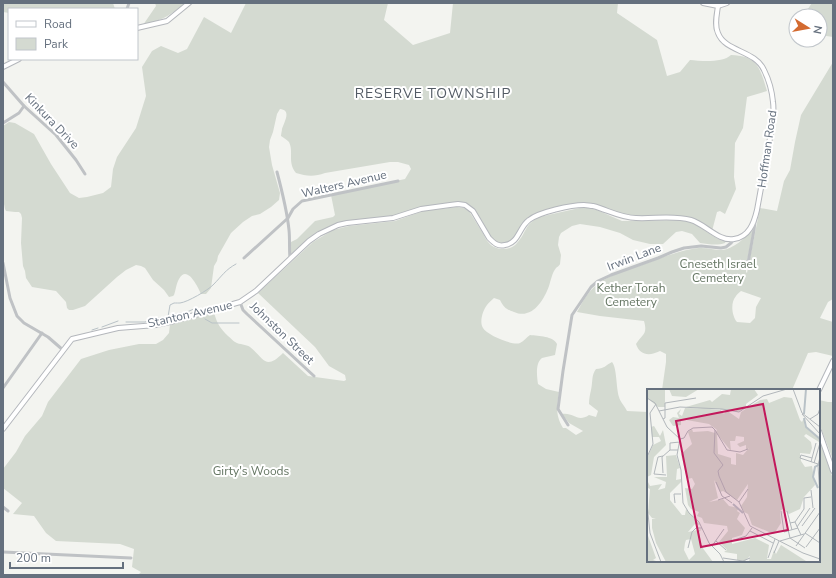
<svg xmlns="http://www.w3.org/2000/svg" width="836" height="578" viewBox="0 0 836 578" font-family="'Nunito Sans',sans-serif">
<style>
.green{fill:#d4dad1;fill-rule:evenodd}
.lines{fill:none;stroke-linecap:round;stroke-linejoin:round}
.stream{stroke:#b9c2c7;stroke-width:1}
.secondary-casing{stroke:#b4b7bc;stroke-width:6}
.street{stroke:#bfc2c5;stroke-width:3}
.secondary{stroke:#fff;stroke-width:4}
.labels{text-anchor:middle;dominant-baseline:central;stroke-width:4;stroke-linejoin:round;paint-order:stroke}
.street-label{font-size:12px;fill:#65707e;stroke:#fff}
.park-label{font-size:12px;fill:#657663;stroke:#fff}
.quarter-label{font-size:14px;letter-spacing:1px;fill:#525a64;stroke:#fff}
.inset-river{fill:none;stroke:#b9c2c7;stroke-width:2}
.inset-road{fill:none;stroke:#b2b7bb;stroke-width:1}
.view{fill:#c2185b;fill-opacity:0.15;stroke:#c2185b;stroke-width:2}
.inset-edge{fill:none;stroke:#65707e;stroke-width:2}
</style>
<rect width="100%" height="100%" fill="#f3f4f0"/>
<g class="green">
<path d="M3,3H113L115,9H9V13L3,12Z"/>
<path d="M155,3H185C170,16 162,20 143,25L156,6Z"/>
<path d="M246,3H388L384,20L413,45L450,33L453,3H618L617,13L657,40L667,76L680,72L690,60C701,61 723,63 731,55C758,56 760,68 767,91L747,97L743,128L735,143L734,177L736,189L725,214L720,211L717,212L712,231L690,220L636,218L591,206L568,207L532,218L516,239L504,246L493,242L473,211L465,205L431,207L393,218L347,223L319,234L290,258L289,243L297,239L315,221L333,217L335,215L331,195L405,179L411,169L409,165L398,162H390L325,173C314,177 306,176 296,173C287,162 294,152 289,142C287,140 284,138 281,136C281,135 282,130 282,129C284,122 292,110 280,109L277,114L273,132L270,140L269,147L272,165L280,193L279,200L271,207L260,214L252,216L243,222L231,233L218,256L217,261L214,266L211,288L206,294H201C198,287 187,264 179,279C176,284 176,290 174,295L173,296L169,297L164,290L153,280L145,268L141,266L136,265L126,270L117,277L85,306L73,310H69L67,308L66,302L56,291L32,287L26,278L25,271L23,266L21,243L22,218L21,214L19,212H15L6,211L5,209L3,199V126L9,122L15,123L34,134L51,164L70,193L79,198L87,197L103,193L111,187L113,169L117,157L136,128L146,96L142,67L152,51L161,46L178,53L187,49L204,17L231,33Z"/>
<path d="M812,3H833V37L820,35V16H803L805,13Z"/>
<path d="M833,62V299L828,302L820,318L833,322V356L816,352L808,353L792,390H662L666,362V354L660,351C650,356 640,356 636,344C642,334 648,335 644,321L600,316L577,312C583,301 589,290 599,283C612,274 628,270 642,265C658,259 675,252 692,249C704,246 711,250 722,250C734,249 744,238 753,230L746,267V272L747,273L760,208L777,211L784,181L790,170L795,142L801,115ZM741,291L761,298L756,307L755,318L750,323L737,322C732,316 730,303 736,296C737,294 739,293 741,291Z"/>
<path d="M457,207L464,208L469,211C474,219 479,227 484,235C485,238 487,241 489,243C496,251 511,251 517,243C527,232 524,225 539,217L584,207L597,210L622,221L683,220L694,223L713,236L720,240L726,241L725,243C717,246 708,244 700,243L692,234L682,231L676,232L663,244H650L633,240L620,233L600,227L580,224L572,226L561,233L559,237L558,245L561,255L560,264C560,265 556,268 556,268C552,273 551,280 549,286C544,300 532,320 514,312C506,309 504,308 500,300L494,298C492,300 489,302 487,305C483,310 479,322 483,328C487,335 513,346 520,343C524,341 527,337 530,335C539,336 553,336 557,344L555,355C551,356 546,357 542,358C535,363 537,377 538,384L546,389L559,392C557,406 555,415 563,428H566L576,435L583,431L569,423L562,414C574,412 577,423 589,415L596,417L598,411L589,404C589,399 590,394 591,390C593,382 591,376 596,369C604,369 606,365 612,362C617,368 616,387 619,397C620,402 625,406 627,411L648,412V561H819V438L833,479V575H138L141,572L132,567L134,549L120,544L56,541L46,533L34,516L13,514L22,503L3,488V469L16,452L25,436L42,416L48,402L81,359L109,350L139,344H156L163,340L169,333L170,324L214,312C217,324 220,328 228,336C231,338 233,341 235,342C240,345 246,344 250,347C264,358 265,371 283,353L308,376L344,381L346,380L345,375L329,366L315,347L258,293L313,242L333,230L349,226L395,221L423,211Z"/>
<path d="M819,400L828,402H833V460L819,423Z"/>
</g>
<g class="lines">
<g class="stream">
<path d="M168,317L170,305L174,303C176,303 179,303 180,303C188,302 208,290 213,285C222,276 225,270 236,264"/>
<path d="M156,318L168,317L175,314L187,312L196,308"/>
<path d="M205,319L212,323H239"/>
<path d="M126,322H145L150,320"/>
<path d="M102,327L118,321"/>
<path d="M92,330L98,328"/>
</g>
<defs>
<g id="secondary">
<path d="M703,3L718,6L727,3"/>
<path d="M137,28L167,21L189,3"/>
<path d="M3,67L19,59"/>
<path d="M819,390L833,361"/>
<path d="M3,429L72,339L118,328L156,325L170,322L240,302L256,291L309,241L319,234L338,225L347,223L393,218L421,209L450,205L458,204L465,205L473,211L489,238C494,243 498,247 505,245C519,243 519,227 529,220C539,212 571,205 584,205C587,205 590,206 593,206C608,210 621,218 636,218C654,219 673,215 691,220C705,224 719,242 734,239C749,237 754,223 757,210C761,188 765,166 769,144C771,131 775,116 773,102C772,91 769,80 764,70C755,50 725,52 718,33C714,25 717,14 718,6"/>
<path d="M819,431L833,471"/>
</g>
</defs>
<use href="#secondary" class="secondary-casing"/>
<g class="street">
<path d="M127,9L129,3"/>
<path d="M3,82L24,106L56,135L76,160L85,174"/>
<path d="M3,123L19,113L24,106"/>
<path d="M277,172C282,191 287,210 289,230C290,239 289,249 290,258"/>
<path d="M244,258L288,218L293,209L302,201L398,181"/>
<path d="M3,263L10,298L17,316L24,323L48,337L63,350"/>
<path d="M748,263L754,230L755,221"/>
<path d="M240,302L243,310L247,314L314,376"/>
<path d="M3,388L42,333"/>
<path d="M568,425L558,409L563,371L572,315L591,287L598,281L611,275L658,258L672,252L684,248L701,246L721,248L726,247L731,243L734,239"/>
<path d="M3,507L8,511"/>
<path d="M3,552L131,558"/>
</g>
<use href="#secondary" class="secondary"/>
</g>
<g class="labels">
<g class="street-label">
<text transform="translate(52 121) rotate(46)">Kinkura Drive</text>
<text transform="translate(767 149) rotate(-82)">Hoffman Road</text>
<text transform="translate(344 184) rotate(-13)">Walters Avenue</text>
<text transform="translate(634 257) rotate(-21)">Irwin Lane</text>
<text transform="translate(190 314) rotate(-13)">Stanton Avenue</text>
<text transform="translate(282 333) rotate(44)">Johnston Street</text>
</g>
<g class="park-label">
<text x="718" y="264">Cneseth Israel<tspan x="718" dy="14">Cemetery</tspan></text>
<text x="631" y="288">Kether Torah<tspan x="631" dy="14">Cemetery</tspan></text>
<text x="251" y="471">Girty's Woods</text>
</g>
<g class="quarter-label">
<text x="433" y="93">RESERVE TOWNSHIP</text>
</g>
</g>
<g transform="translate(647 389)">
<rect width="173" height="173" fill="#f3f4f0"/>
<path d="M0,0H18V18H11L0,9ZM22,0H52L39,8L25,7ZM84,0H107L111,6L99,15V19L90,23L88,20L86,22L39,18L63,11L65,13L75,5L83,6ZM137,8L145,9L153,31L155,33L157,29L158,38L173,50L172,53L159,45L157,47L164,53L165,59L163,65L153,64L154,72L158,78L165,77L168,96L157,108L153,120L142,125L136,120L133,122L134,134L127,145L105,136L101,125L97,123L94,117L100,108L101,95L90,111L76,102L73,103L67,91L71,109L62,113L76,110L82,117L92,119L90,122L93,124L90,130L98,139L95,146L85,149V155L108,149L122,156L120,170H124L127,161L129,165L134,156L159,172L166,173H102L103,167L98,172L90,171V165L77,163L80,161L72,153L81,142L80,137L57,134L55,129L50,127L52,123L44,120L41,116L38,99L45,100L48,95L45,89L40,90L34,65L45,55L41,43L45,40L46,43L61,42L68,44L70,41L62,35L34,30V36L26,37L22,31L26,28L32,29L30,24L34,20L32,25L35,27L38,19L73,20L77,25L79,21L92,30L94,23L113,11L120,10L122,14ZM70,45L84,62L83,52H88L89,47L97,48V52L90,55L93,58L99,56V61L102,59L96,66L89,64V76L84,75V69L71,65ZM7,37L13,47L16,41L19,56L7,68L4,86L0,88L1,67L6,56L14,52L12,48H5L4,38ZM29,66L33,79L30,80L29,91L34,90V93L23,104V111L35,126H38L39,120L53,136L48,135L41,143L55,140L52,143L55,158L66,173H19L9,154L5,139V130L9,129H5L1,124L3,100L1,99L0,91L3,97L15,95L11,101L18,99L19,93L7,88H20L19,67ZM44,150L48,165L42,171L37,161L38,154L39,151ZM0,144L9,169L6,171L12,173H0Z" fill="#d4dad1" fill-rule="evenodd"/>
<path class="inset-river" d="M157,25L159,0M157,29L159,38L173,50M171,99L166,88L168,78L173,75M86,115L96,124"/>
<path class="inset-road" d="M146,0L155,24L173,38M0,9L8,14L20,38L33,50M12,22L33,18L75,20L92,23L116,7L140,0M155,25L173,45M16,30L18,29V14L49,9M163,30L171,25L173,19M68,41L67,64L76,76L71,82L72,87L79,103L92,113L103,137L156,164L173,170M68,41L80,61L93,63L101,60M33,50L30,66L34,81L36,114L42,124L52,133L62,154L73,165L77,173M33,50L37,49L41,42L46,39L65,38L68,41M23,61V54L33,53M16,67L11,68L7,85L19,86M0,68L6,55L3,24L9,15M173,68L171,76L173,108M165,69L154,66L153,69L171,75M164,73L169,54M167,74L173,54M16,84L15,68L23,61H31M69,93L75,107L85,114M164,101L166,119M71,111L83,107M92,113L101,100M28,114L27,105H34M0,115L3,144L14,173M134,122L137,143L151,139M140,122L145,141M137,123L143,149L158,159M148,133L154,146M143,134L148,133L157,120V109L164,108M155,137L168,119M150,138L163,119M103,142L126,154M158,144L173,154M69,152L79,161M84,152L99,147L105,139M133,152L157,145M65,157L77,140M149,157L173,123M159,158L173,139M41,159L45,143L49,139H55M127,164L132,152M76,169L96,172L103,169M121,169L128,150"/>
<path class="view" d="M116,15L141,141L54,158L29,32Z"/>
<rect width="173" height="173" class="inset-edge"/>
</g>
<rect width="836" height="578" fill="none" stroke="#65707e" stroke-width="8"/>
<rect x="8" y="8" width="130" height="52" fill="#ffffff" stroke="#c1c6cb"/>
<rect x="16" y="21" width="20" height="6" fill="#ffffff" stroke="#c1c6cb"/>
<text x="44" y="28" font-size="12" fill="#65707e">Road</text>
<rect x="16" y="38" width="20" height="12" fill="#d4dad1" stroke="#c1c6cb"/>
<text x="44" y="48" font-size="12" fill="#65707e">Park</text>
<g transform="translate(808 28) rotate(101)"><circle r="19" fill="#ffffff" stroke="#c1c6cb"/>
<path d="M0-3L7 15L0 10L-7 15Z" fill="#d36a30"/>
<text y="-6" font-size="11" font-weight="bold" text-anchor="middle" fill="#65707e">N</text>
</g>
<path d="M10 562v6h113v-6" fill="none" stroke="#65707e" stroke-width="2"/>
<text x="16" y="562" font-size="12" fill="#65707e" stroke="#ffffff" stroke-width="3" paint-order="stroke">200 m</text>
</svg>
